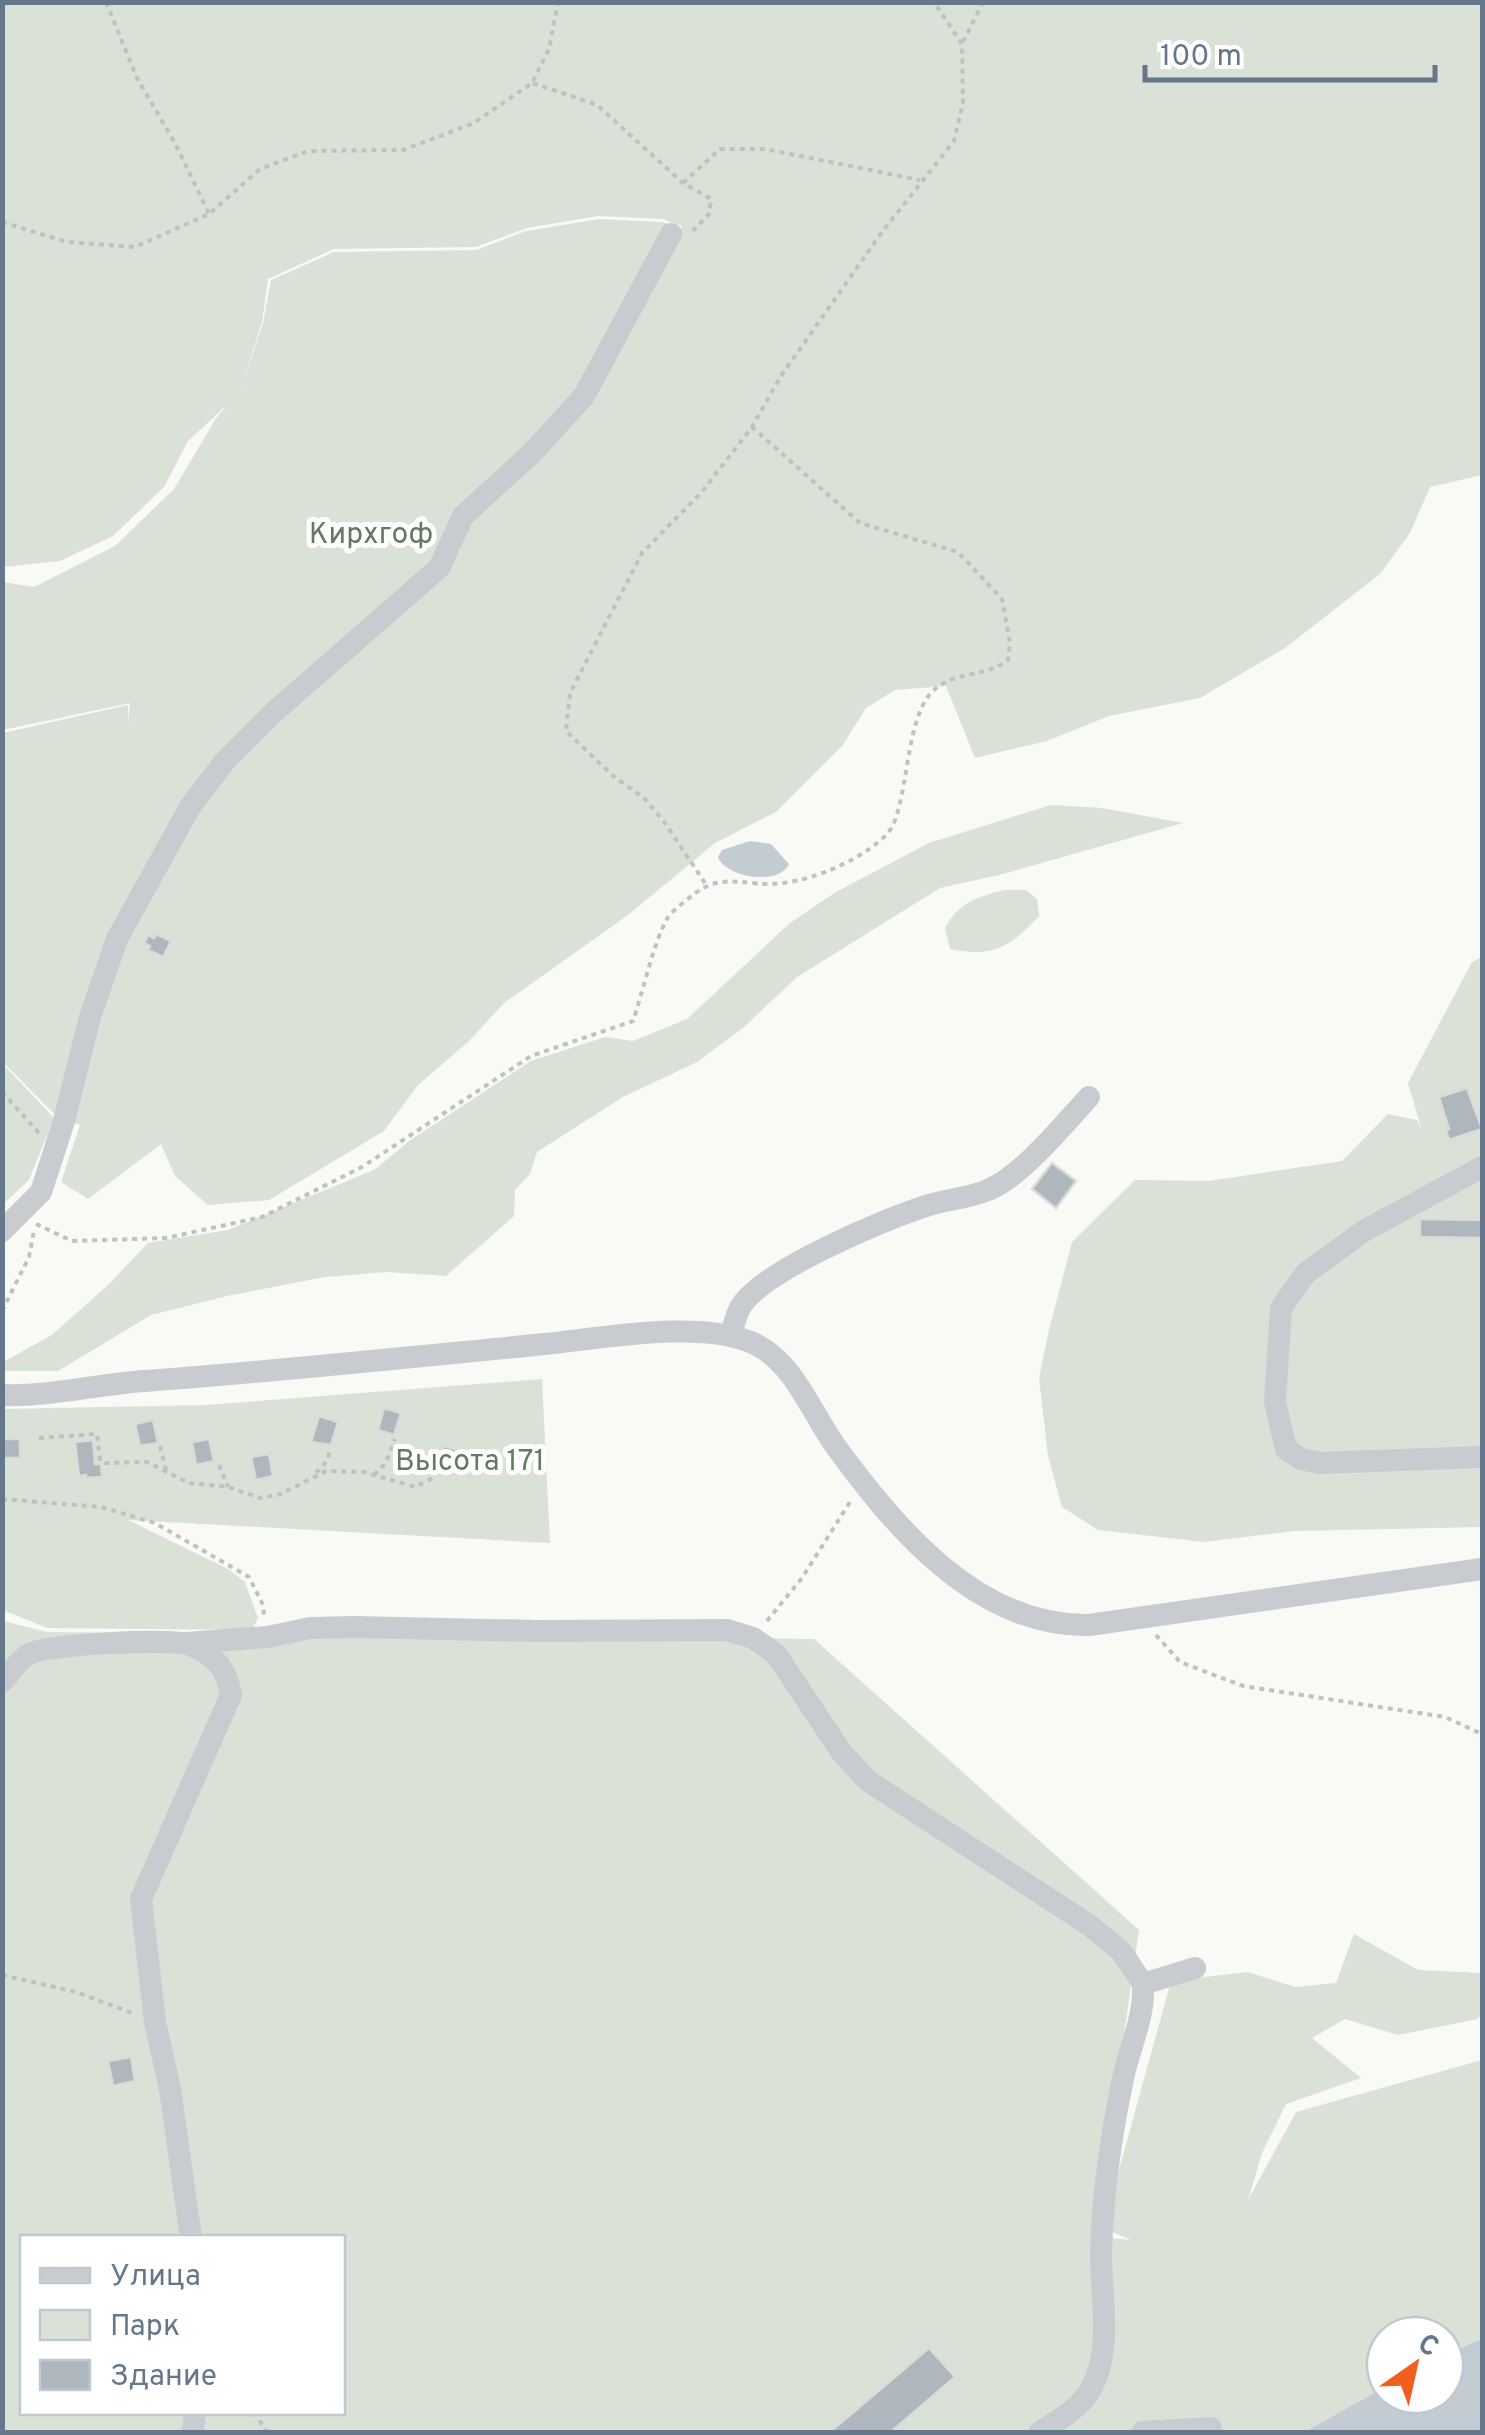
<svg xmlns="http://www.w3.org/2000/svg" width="1485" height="2435" viewBox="0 0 1485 2435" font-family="Overpass,sans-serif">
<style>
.green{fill:#dae1d7;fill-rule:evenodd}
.water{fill:#c2ccd2}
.building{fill:#afb7be;stroke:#dbdbd8;stroke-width:2.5}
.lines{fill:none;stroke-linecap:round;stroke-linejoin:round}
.path{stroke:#bfc2c4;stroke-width:4;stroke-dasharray:5 5;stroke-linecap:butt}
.minor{stroke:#c8ccd0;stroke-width:22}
.labels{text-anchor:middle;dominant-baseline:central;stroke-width:10;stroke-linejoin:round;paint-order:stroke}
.park-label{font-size:30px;fill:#647a61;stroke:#fff}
</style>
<rect width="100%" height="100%" fill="#f9f9f6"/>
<g class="green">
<path d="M3,3H1482V475L1430,487L1410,533L1380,574L1285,648L1200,698L1109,716L1047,741L975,758L946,686L895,690L866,708L842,746L776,812L715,843L628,915L504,1003L468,1042L417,1086L384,1131L269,1200L208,1205L175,1176L161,1144L88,1199L61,1182L80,1125L56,1116L3,1062V733L128,705V722L130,703L3,730V582L34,587L115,546L174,489L215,420L227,405L188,441L164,487L113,536L60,561L3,567ZM598,216L663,219L682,226L627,336L679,227L662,222L599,219L526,231L476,250L334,252L271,280L263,323L241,388L262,322L268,279L334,249L476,247L527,228Z"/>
<path d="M1051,805L1102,808L1183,823L999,875L940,888L797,977L744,1027L697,1062L623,1097L537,1152L530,1174L515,1190L514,1216L446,1276L386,1272L325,1277L227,1296L151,1315L58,1371H3V1362L52,1335L107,1286L148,1243L228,1230L374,1170L409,1141L531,1061L605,1037L633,1041L687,1019L790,923L836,892L929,843Z"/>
<path d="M1004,890H1026L1037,899L1039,916C1010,947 994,958 950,949L945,928C959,902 976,898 1004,890Z"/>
<path d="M1482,957V1527L1295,1531L1204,1542L1098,1530L1062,1507L1048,1456L1039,1378L1049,1330L1072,1242L1135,1180L1209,1181L1342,1161L1388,1114L1417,1120L1422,1131L1408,1083L1472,962Z"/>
<path d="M3,1064L54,1118L29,1180L3,1204Z"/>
<path d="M542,1379L550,1543L128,1520L228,1569L245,1582L258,1618L252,1630L47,1628L3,1610L2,1409L206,1405Z"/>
<path d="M3,1621L47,1632L814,1639L1139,1930L1095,2237L1131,2240L1103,2228L1171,1981L1248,1972L1295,1987L1336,1983L1354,1934L1418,1970L1482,1973V2012L1478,2019L1398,2035L1345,2019L1312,2038L1361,2078L1286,2104L1262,2153L1248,2200L1296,2112L1482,2060V2432H3ZM22,2238H342V2412H22ZM1385,2335H1445V2395H1385Z"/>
</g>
<g class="water">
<path d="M750,841L771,844L789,864C779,886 726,878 718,857L722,850Z"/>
<path d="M1482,2339V2432H1305L1385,2387V2395H1445V2355Z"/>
</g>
<g class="building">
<path d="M156,934L171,941L163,957L148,950L150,946L144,943L148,935L154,938Z"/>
<path d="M1467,1088L1482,1129L1449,1140L1446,1130L1449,1129L1439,1097Z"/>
<path d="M1052,1163L1076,1181L1056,1208L1032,1189Z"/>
<path d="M1420,1219L1482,1220V1238L1420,1237Z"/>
<path d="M384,1408L401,1413L394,1435L378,1430Z"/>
<path d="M319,1416L338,1422L331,1445L311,1442Z"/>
<path d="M153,1420L158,1443L140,1446L135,1424Z"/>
<rect x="2" y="1439" width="18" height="19"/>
<path d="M209,1439L214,1461L196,1465L192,1442Z"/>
<path d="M93,1440L95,1464H101L102,1477L86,1478V1475L79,1476L75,1442Z"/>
<path d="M444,1446L461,1451L454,1473L437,1468Z"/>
<path d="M269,1454L273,1476L256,1480L251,1457Z"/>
<path d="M131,2057L135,2081L113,2086L108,2061Z"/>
<path d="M929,2348L955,2377L891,2432H830Z"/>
</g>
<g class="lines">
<g class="path">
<path d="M106,2L137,78L175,143L209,214"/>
<path d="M963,42L983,2"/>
<path d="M533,83L597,105L683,183L711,199L709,214L693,231"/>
<path d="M683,183L720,149H765L920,180"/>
<path d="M2,222L67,242L135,247L209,214L260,169L308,151L403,150L474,123L532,83L549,49L558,2"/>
<path d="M705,883L665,823L644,798L613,776L566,731L570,693L642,553L701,493L752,427L781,376L882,232L954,141L963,103L962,44L934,2"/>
<path d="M2,1092L39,1133"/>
<path d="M36,1224L72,1241L166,1238L262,1217L362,1167L531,1056L633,1021C642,995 654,941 667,919C671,912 682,904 689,898C723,869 744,888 783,883C817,879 862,859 886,835C909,814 903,721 932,692C953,670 985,678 1008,660L1010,643L1002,599L958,552L860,523L752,427"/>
<path d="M2,1311L29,1257L34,1231"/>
<path d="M39,1438L97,1434L100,1461L105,1463L147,1462L189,1483L228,1487L260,1498L281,1494L326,1471L364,1472L415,1487L435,1477"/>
<path d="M160,1446L166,1470"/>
<path d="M219,1465L228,1487"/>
<path d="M316,1473L327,1461L331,1448"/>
<path d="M374,1475L385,1464L395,1439"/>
<path d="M2,1499L101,1507L155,1523L249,1577L263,1605L264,1616"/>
<path d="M767,1621L802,1578L850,1502"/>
<path d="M1156,1635L1180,1662L1243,1686L1445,1717L1482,1734"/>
<path d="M2,1975L76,1992L132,2013"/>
<path d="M254,2412L267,2432"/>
</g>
<g class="minor">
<path d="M1482,1167L1364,1231L1306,1273L1281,1308L1275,1402L1286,1449L1301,1459L1319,1463L1482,1457"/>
<path d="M2,1231L41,1192L64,1121L90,1017L117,939L190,807L225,761L274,712L439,568L463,516L531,454L584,396L671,234"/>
<path d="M730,1335C734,1326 736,1314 741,1306C765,1269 886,1219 929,1205C948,1199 970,1198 988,1190C1022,1176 1064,1124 1089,1097"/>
<path d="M2,1395C50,1397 98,1384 145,1381C279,1371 412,1357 545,1344C603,1338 703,1319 755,1344C793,1362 811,1411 834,1444C894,1527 977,1627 1089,1625L1482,1569"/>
<path d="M187,1643L268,1637L310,1628L355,1627L537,1631L727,1630L753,1638L776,1654L842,1753L868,1781L1089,1925L1121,1951L1143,1984"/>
<path d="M2,1682C10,1674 19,1659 29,1654C46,1644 172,1638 190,1645C215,1655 227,1669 231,1695L141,1899L155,2022L170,2089L191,2238"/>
<path d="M193,2432L195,2412"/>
<path d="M1040,2432C1059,2420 1081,2408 1092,2387C1113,2347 1100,2293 1101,2250C1103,2193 1112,2130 1124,2074C1131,2044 1145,2015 1143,1984L1195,1968"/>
<path d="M1142,2432L1211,2428"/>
</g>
</g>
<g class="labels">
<g class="park-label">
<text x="371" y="535">Кирхгоф</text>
<text x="470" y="1462">Высота 171</text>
</g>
</g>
<rect width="1485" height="2435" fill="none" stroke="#65778a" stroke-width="10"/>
<rect x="20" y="2235" width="325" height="180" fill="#ffffff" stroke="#c1c9d0" stroke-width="2.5"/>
<rect x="40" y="2268" width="50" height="15" fill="#c8ccd0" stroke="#c1c9d0" stroke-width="2.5"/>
<text x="110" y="2285" font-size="30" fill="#65778a">Улица</text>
<rect x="40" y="2310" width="50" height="30" fill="#dae1d7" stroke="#c1c9d0" stroke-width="2.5"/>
<text x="110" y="2335" font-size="30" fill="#65778a">Парк</text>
<rect x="40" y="2360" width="50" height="30" fill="#afb7be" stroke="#c1c9d0" stroke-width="2.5"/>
<text x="110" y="2385" font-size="30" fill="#65778a">Здание</text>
<g transform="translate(1415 2365) rotate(34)"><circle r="48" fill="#ffffff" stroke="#c1c9d0" stroke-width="2.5"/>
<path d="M0-8L18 38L0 25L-18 38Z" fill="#f25e1d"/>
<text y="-15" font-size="28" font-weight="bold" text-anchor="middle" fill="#65778a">С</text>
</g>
<path d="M1145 65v15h290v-15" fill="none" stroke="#65778a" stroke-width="5"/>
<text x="1160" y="65" font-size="30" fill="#65778a" stroke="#ffffff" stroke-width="8" paint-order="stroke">100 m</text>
</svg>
